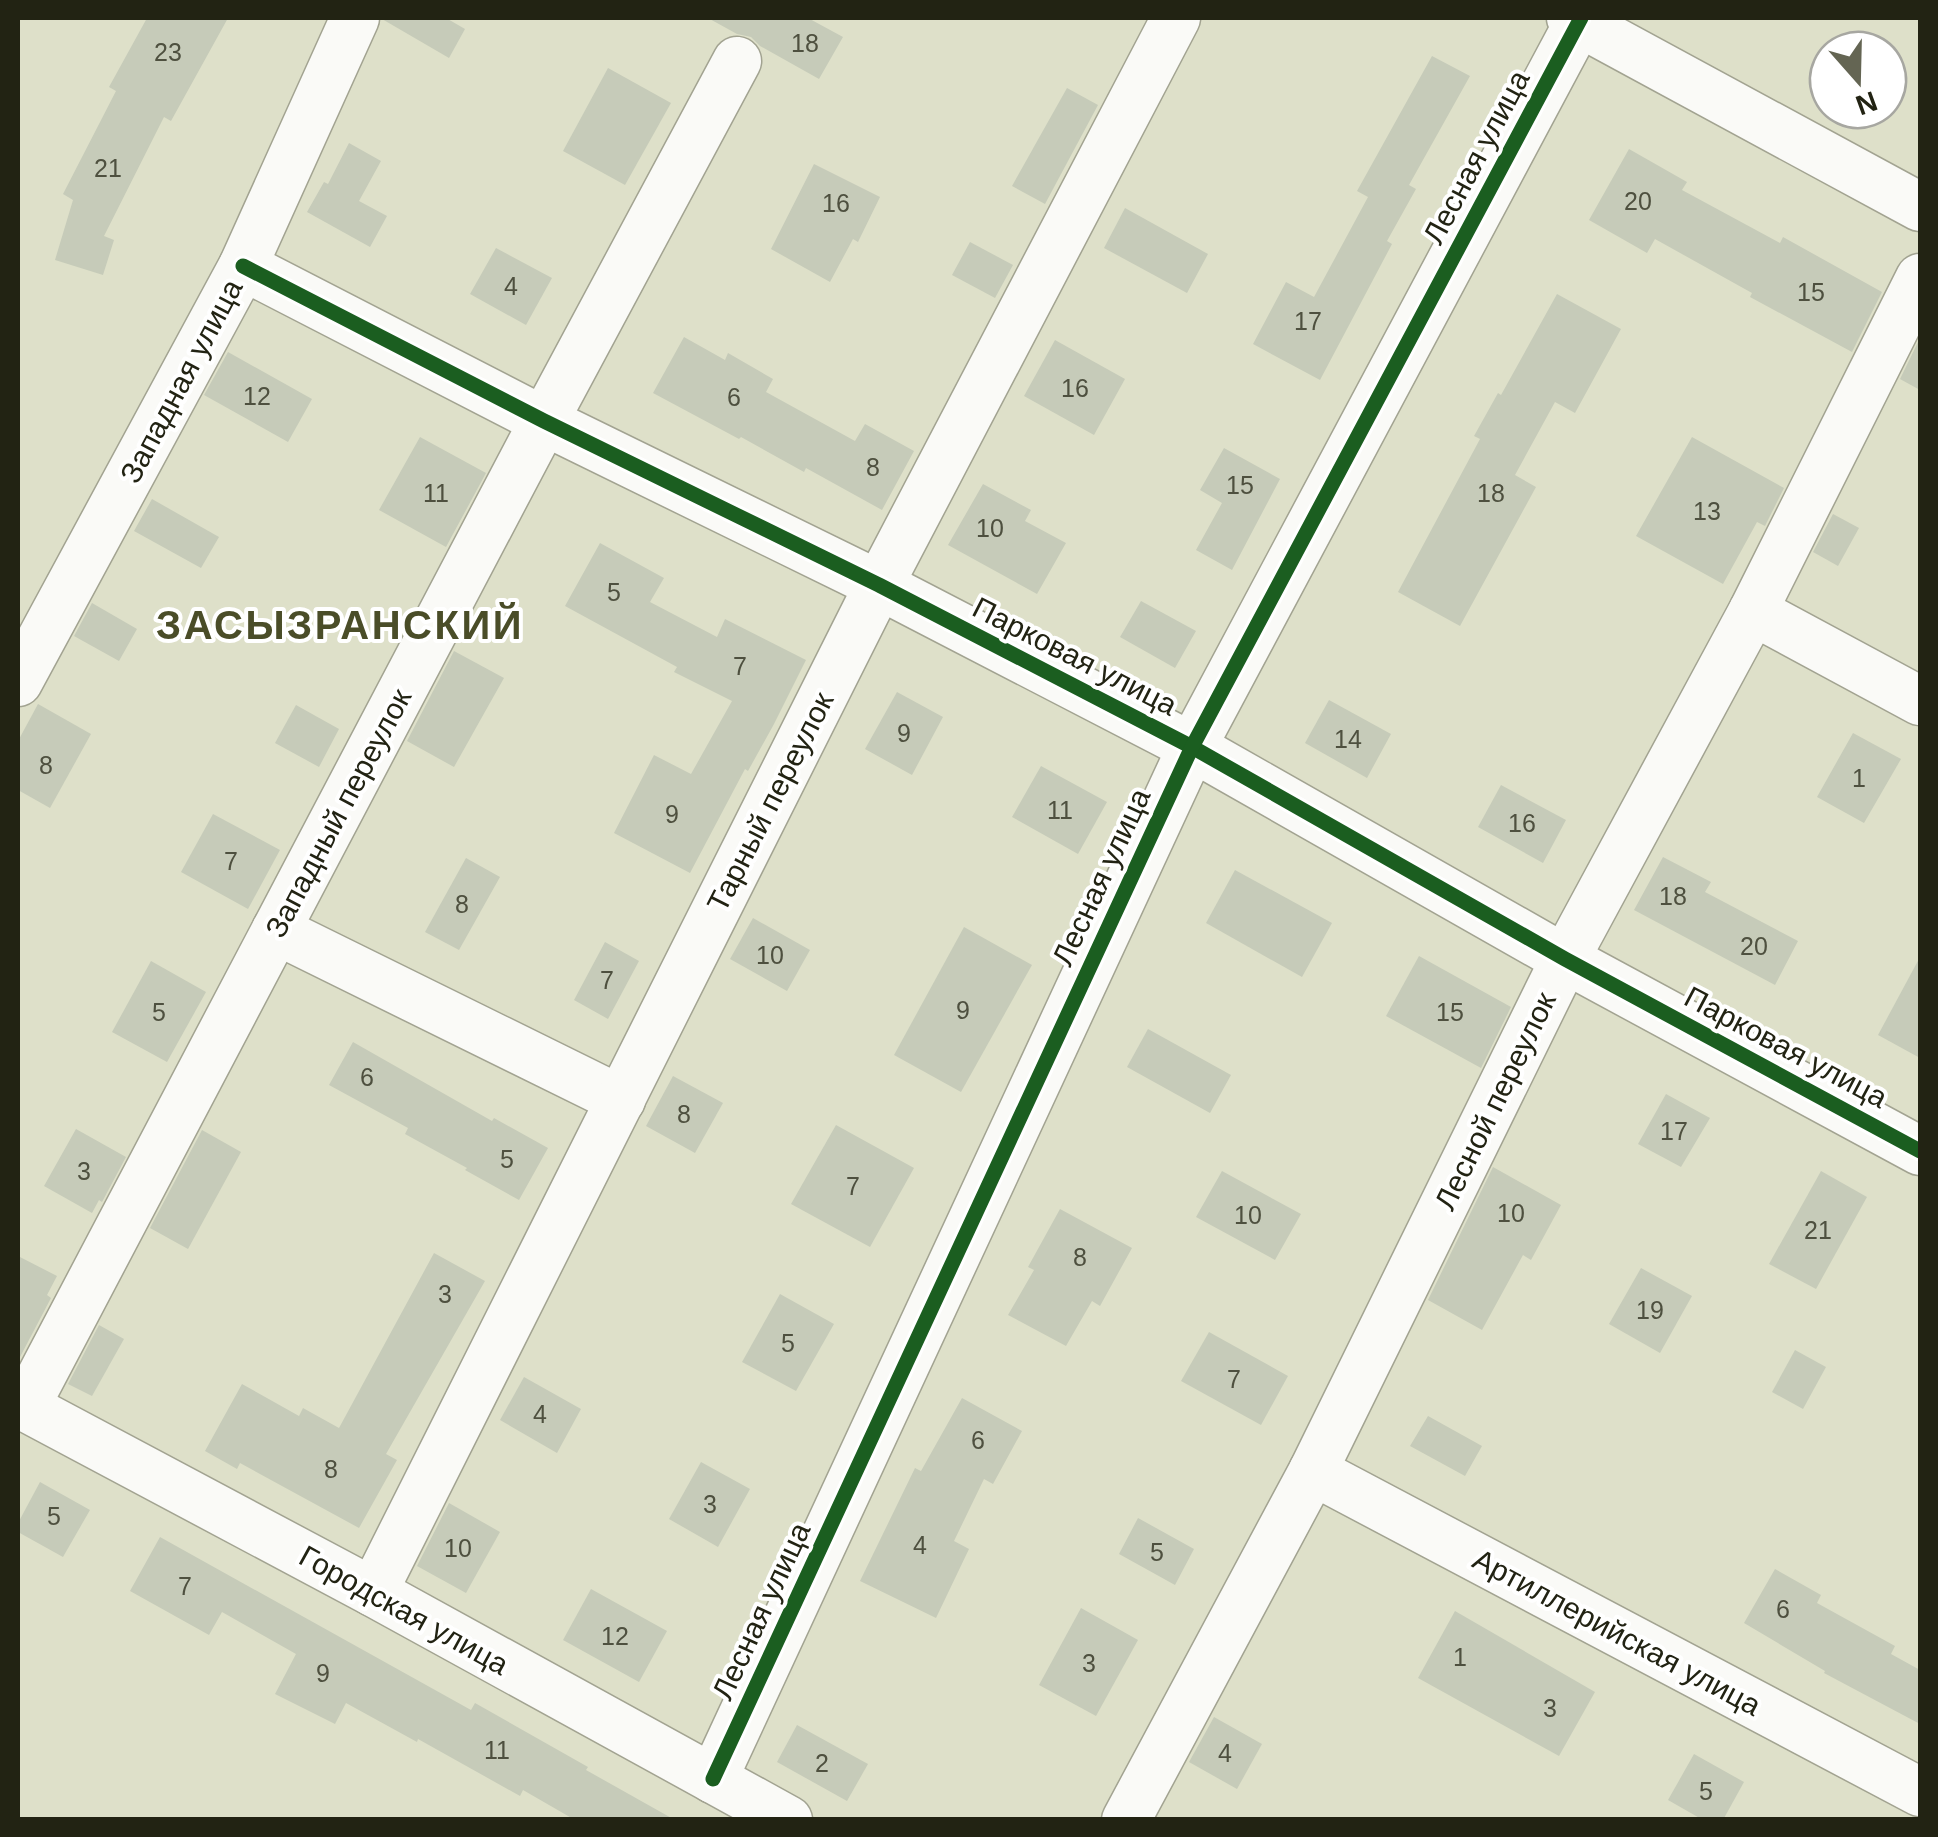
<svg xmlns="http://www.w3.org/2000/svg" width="1938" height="1837" viewBox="0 0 1938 1837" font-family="Helvetica,sans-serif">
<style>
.building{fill:#c6cbb9}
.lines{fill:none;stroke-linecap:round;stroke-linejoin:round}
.minor-casing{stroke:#a2a391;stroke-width:51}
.minor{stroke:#fafaf7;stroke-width:48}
.cycleway-casing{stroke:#fff;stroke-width:21}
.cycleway{stroke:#1b5e20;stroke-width:15}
.labels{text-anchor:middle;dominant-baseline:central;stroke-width:8;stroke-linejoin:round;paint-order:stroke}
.number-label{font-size:25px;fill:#4e503f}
.street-label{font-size:30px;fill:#222313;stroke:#fff}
.district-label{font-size:40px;font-weight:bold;letter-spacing:2.5px;fill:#4a4d28;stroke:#fff}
</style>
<rect width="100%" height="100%" fill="#dee0c9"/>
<g class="building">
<path d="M147,18H228L171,121L164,117L104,236L114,240L103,275L55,260L73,200L63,194L116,91L109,87Z"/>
<path d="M382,18H446L465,29L449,58L382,19Z"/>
<path d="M708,18H808L843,37L819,79L760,46L751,37L737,34Z"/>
<path d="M1432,56L1470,76L1409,185L1416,189L1387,241L1392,244L1320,380L1253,344L1286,282L1314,297L1368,197L1357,191Z"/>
<path d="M608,68L671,103L625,185L563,151Z"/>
<path d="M1067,88L1098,105L1045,204L1012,186Z"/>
<path d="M349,143L381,161L359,201L387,216L370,247L307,212L324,182L328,184Z"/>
<path d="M1629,149L1687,182L1682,190L1780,243L1783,237L1882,292L1852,352L1750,297L1752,293L1655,239L1647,253L1589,220Z"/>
<path d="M814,164L880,197L858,242L853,239L830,282L771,249Z"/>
<path d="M1125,208L1208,254L1187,293L1104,248Z"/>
<path d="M970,242L1013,265L995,298L952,275Z"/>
<path d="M496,248L552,278L526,325L470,294Z"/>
<path d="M1557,294L1621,329L1575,413L1555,402L1515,475L1536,487L1460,626L1398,592L1480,439L1474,436L1498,393L1501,395Z"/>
<path d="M684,337L725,360L728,353L773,379L766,392L855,441L865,424L914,451L882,510L806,468L804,472L741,437L739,439L653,393Z"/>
<path d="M1920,338V390L1900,379Z"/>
<path d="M1055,340L1125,379L1094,435L1024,396Z"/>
<path d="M228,352L312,399L288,442L204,395Z"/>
<path d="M420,437L486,473L446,547L379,510Z"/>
<path d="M1692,437L1784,488L1765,526L1757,522L1723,584L1636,536Z"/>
<path d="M1224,448L1280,479L1232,570L1196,550L1222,503L1200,490Z"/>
<path d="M983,484L1031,510L1025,521L1066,543L1037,594L948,545Z"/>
<path d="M152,499L219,537L201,568L134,531Z"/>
<path d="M1833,514L1859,528L1838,566L1813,552Z"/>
<path d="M600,543L664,578L650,602L717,637L725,619L806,660L774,724L748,771L745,769L690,873L614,833L654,755L691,774L732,701L674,672L677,667L565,606Z"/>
<path d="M1141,601L1196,631L1175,668L1120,637Z"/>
<path d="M92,603L137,629L119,661L74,636Z"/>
<path d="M454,651L504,678L454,767L407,741Z"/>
<path d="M897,692L943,717L912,775L865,749Z"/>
<path d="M1329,700L1391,734L1367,778L1305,743Z"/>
<path d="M38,704L91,734L50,808L18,790V741Z"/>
<path d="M296,705L339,729L319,767L275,743Z"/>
<path d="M1853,733L1901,759L1864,823L1817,797Z"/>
<path d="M1041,766L1107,802L1078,854L1012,817Z"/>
<path d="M1501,785L1566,820L1543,863L1478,827Z"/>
<path d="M213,814L280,850L248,909L181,872Z"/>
<path d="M1663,857L1711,882L1705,892L1798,941L1775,985L1634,910Z"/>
<path d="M466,858L500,877L459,950L425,932Z"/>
<path d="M1235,870L1332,923L1302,977L1206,923Z"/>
<path d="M753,918L810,950L787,991L730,959Z"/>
<path d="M964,927L1032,965L961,1092L894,1055Z"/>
<path d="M605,942L639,961L608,1019L574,1000Z"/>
<path d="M1419,956L1511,1007L1481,1068L1386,1016Z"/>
<path d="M1920,957V1058L1878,1035Z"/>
<path d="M151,961L206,992L167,1062L112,1032Z"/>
<path d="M1148,1029L1231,1075L1210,1113L1127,1067Z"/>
<path d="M353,1042L492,1121L494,1118L548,1148L519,1200L465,1170L467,1168L405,1134L408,1128L329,1085Z"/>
<path d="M673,1076L723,1103L695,1153L646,1126Z"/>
<path d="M1666,1094L1710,1118L1681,1167L1638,1144Z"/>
<path d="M836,1125L914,1168L870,1247L791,1204Z"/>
<path d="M76,1129L126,1157L102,1202L99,1200L92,1213L44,1186Z"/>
<path d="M202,1130L241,1152L188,1249L150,1228Z"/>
<path d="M1493,1167L1561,1205L1531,1260L1523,1255L1482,1330L1428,1300Z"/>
<path d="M1222,1171L1301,1214L1275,1260L1196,1217Z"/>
<path d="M1821,1171L1867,1197L1816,1289L1769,1264Z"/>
<path d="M1060,1209L1132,1248L1100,1306L1092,1301L1066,1346L1008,1315L1034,1270L1028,1267Z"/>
<path d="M434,1253L485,1281L386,1454L397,1460L359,1528L240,1463L237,1469L205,1451L242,1384L299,1416L303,1408L339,1428Z"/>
<path d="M18,1256L57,1276L47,1295L51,1298L20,1357L18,1356Z"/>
<path d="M1641,1268L1692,1296L1660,1353L1609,1324Z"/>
<path d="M780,1294L834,1324L796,1391L742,1362Z"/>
<path d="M99,1325L124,1339L92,1396L68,1384Z"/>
<path d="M1209,1332L1288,1376L1261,1425L1181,1381Z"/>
<path d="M1795,1350L1826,1367L1803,1409L1772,1392Z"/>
<path d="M524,1377L581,1409L557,1453L500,1420Z"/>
<path d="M962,1398L1022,1431L993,1484L984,1479L954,1541L969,1549L936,1618L860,1581L915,1468L921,1471Z"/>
<path d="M1428,1416L1482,1446L1465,1476L1410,1446Z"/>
<path d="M701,1462L750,1489L718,1547L669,1519Z"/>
<path d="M40,1482L90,1510L63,1557L18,1532V1523Z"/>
<path d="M449,1503L500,1532L466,1593L417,1566Z"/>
<path d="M1138,1518L1194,1549L1175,1585L1119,1554Z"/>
<path d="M160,1537L471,1710L475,1703L588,1767L586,1770L675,1820H575L523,1790L520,1796L418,1739L417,1742L346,1703L335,1724L275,1694L296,1654L222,1612L209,1635L130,1591Z"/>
<path d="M1775,1569L1821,1595L1817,1603L1895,1646L1891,1654L1920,1670V1724L1824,1673L1825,1671L1744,1623Z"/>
<path d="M591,1589L667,1631L639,1682L563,1640Z"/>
<path d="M1081,1608L1138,1640L1096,1716L1039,1685Z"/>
<path d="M1455,1611L1595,1692L1559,1756L1418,1678Z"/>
<path d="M1214,1717L1262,1744L1237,1789L1189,1762Z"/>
<path d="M797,1725L868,1764L847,1801L777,1762Z"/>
<path d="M1694,1754L1744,1782L1723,1820H1703L1668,1800Z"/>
</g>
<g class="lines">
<defs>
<g id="minor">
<path d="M1571,18L1920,207"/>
<path d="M243,266L544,421L879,585L1192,747L1565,959L1920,1151"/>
<path d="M1753,611L1920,701"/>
<path d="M18,682L243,266L355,18"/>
<path d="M276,930L621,1100"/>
<path d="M18,1403L373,1592L788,1820"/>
<path d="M25,1407L544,421L737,61"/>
<path d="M1313,1471L1920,1792"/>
<path d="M373,1592L879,585L1176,18"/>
<path d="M713,1779L1192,747L1581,18"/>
<path d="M1126,1820L1313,1471L1565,959L1753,611L1920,278"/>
</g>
</defs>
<use href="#minor" class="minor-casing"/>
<use href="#minor" class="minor"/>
<defs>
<g id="cycleway">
<path d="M243,266L544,421L879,585L1192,747L1565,959L1920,1151"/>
<path d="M713,1779L1192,747L1581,18"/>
</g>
</defs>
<use href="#cycleway" class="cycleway-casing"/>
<use href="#cycleway" class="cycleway"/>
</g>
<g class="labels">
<g class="number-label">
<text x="805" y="43">18</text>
<text x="168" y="52">23</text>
<text x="108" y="168">21</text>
<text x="1638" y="201">20</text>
<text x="836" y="203">16</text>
<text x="511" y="286">4</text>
<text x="1811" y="292">15</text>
<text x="1308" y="321">17</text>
<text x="1075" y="388">16</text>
<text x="257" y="396">12</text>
<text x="734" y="397">6</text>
<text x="873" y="467">8</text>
<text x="1240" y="485">15</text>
<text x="436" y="493">11</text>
<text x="1491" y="493">18</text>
<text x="1707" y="511">13</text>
<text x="990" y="528">10</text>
<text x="614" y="592">5</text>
<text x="740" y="666">7</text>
<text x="904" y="733">9</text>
<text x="1348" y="739">14</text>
<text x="46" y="765">8</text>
<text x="1859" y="778">1</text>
<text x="1060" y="810">11</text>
<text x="672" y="814">9</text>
<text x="1522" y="823">16</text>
<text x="231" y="861">7</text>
<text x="1673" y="896">18</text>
<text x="462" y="904">8</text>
<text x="1754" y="946">20</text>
<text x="770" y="955">10</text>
<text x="607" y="980">7</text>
<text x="963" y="1010">9</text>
<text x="159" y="1012">5</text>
<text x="1450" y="1012">15</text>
<text x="367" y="1077">6</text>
<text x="684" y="1114">8</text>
<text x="1674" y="1131">17</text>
<text x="507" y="1159">5</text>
<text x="84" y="1171">3</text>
<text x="853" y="1186">7</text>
<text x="1511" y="1213">10</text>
<text x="1248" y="1215">10</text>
<text x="1818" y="1230">21</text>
<text x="1080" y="1257">8</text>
<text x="445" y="1294">3</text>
<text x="1650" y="1310">19</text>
<text x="788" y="1343">5</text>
<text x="1234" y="1379">7</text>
<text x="540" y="1414">4</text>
<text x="978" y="1440">6</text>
<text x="331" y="1469">8</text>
<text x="710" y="1504">3</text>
<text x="54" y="1516">5</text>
<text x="920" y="1545">4</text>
<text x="458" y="1548">10</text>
<text x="1157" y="1552">5</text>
<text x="185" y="1586">7</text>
<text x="1783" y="1609">6</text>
<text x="615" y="1636">12</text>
<text x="1460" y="1657">1</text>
<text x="1089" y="1663">3</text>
<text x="323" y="1673">9</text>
<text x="1550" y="1708">3</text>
<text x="497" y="1750">11</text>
<text x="1225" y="1753">4</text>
<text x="822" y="1763">2</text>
<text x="1706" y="1791">5</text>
</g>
<g class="street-label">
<text transform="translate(1476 157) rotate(-62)">Лесная улица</text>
<text transform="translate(181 381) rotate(-62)">Западная улица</text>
<text transform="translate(1075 656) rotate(27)">Парковая улица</text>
<text transform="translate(770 802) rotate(-63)">Тарный переулок</text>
<text transform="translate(338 813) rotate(-62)">Западный переулок</text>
<text transform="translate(1101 877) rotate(-65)">Лесная улица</text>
<text transform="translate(1786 1047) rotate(28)">Парковая улица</text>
<text transform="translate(1495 1101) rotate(-64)">Лесной переулок</text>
<text transform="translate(404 1610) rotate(29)">Городская улица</text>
<text transform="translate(761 1611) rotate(-65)">Лесная улица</text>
<text transform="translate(1617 1632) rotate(28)">Артиллерийская улица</text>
</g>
<g class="district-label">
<text x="340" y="625">ЗАСЫЗРАНСКИЙ</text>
</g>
</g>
<rect width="1938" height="1837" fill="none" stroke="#222313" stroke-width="40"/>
<g transform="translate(1858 80) rotate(160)"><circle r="48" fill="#ffffff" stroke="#a7a7a1" stroke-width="2.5"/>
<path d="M0-8L18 38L0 25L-18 38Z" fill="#646553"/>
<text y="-15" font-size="28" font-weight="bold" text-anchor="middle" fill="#222313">N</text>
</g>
</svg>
